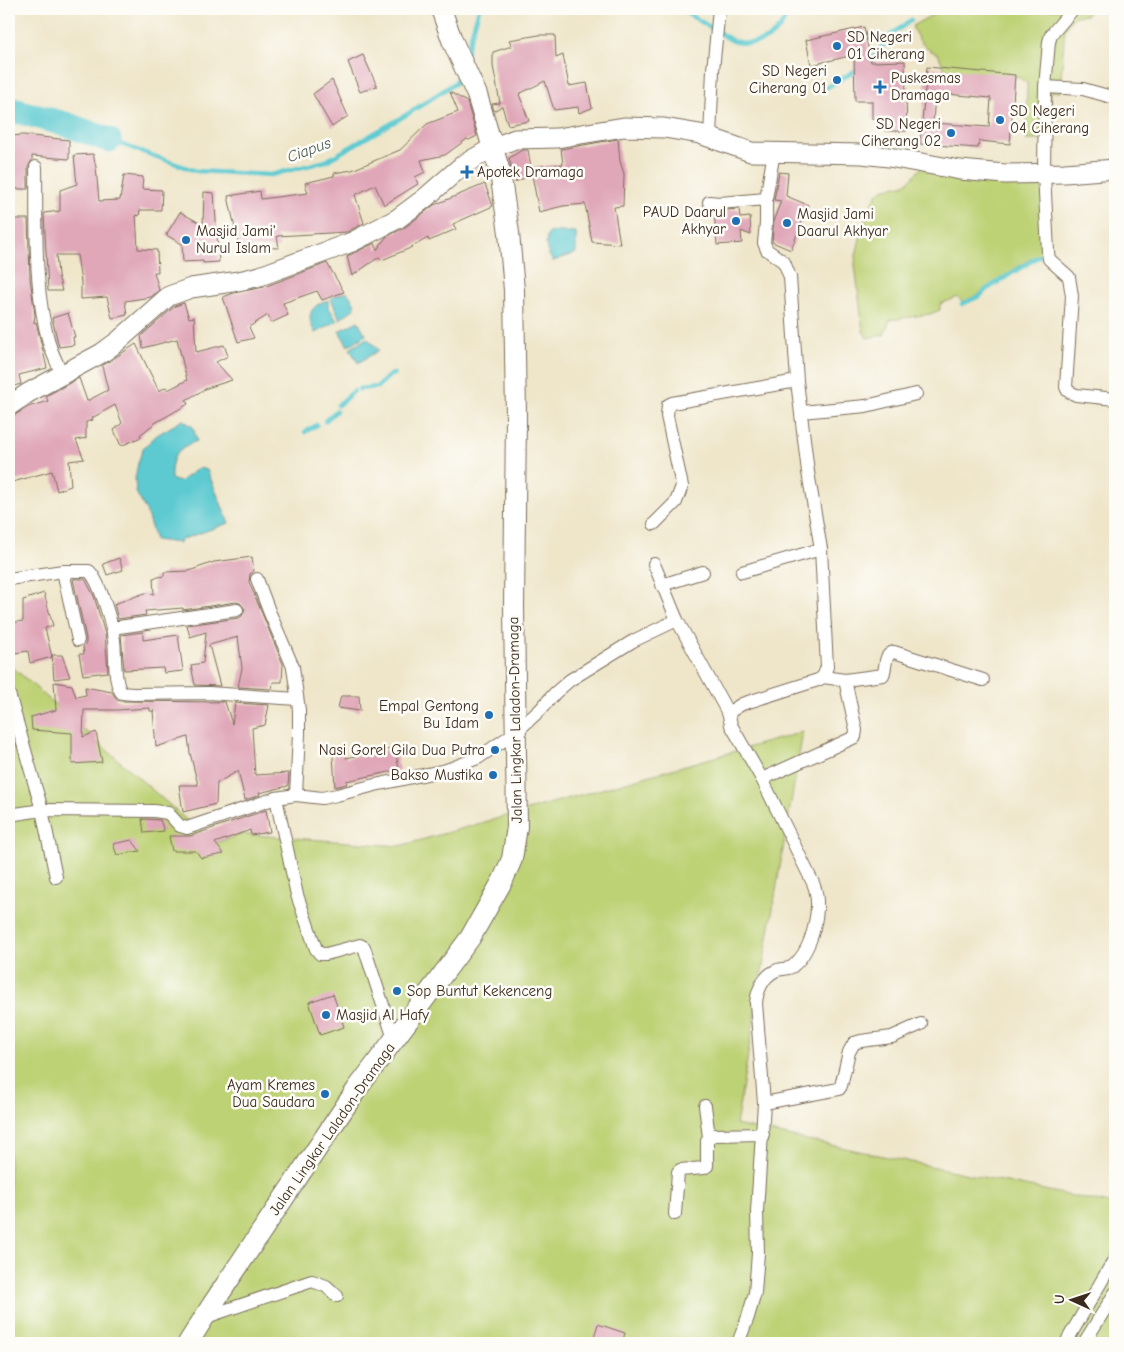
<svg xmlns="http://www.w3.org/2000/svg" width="1124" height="1352" viewBox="0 0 1124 1352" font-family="'Comic Neue',sans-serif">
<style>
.green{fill:#bdd175;stroke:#7c7e4a}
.water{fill:#5dcad1;stroke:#4c7a78}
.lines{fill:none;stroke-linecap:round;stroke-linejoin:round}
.stream{stroke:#5dcad1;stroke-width:4.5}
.river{stroke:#5dcad1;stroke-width:25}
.building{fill:#e0a7b9;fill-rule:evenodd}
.street-casing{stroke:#7a6c5a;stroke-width:14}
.secondary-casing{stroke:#7a6c5a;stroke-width:21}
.primary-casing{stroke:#7a6c5a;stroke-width:22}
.street{stroke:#fff;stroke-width:12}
.secondary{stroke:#fff;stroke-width:19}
.primary{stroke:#fff;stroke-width:20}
.poi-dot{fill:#1f6fb2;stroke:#fdfcf7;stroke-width:2}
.labels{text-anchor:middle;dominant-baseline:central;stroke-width:5;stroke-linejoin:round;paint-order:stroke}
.poi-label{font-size:15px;fill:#3b2a1e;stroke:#fdfcf7;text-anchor:start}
.street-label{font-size:15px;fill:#3b2a1e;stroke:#fdfcf7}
.water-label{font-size:16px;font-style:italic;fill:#455a54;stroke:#fdfcf7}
</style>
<rect width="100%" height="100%" fill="#fdfcf7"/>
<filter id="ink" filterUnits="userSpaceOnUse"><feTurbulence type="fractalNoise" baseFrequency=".02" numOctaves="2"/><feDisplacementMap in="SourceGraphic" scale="10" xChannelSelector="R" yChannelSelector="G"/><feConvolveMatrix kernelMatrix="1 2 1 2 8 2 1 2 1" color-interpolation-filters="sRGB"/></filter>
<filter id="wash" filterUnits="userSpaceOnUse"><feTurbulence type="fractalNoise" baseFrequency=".0096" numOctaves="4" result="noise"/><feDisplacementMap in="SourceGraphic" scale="20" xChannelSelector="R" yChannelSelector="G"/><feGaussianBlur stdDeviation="1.12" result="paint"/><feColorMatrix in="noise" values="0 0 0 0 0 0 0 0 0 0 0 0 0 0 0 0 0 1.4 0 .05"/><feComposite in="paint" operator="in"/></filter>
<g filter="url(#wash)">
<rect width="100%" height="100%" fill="#efe6ca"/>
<g class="green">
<path d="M943,9H1088L1087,15L1075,16L1065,28L1060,92L1051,91L1049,140H1026L1027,83L1018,77L947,74L938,54C925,50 917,39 912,26Z"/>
<path d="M923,166L1042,181L1044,253L1030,259L986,288L978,295L962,302L958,297L940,304V310L930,314L890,320L884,335L867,338L863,331L855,265C855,251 870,199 880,191C887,185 899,188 906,183C912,179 918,171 923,166Z"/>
<path d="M9,664L190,823L216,843L241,834L400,846L803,732L736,1125L1115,1205V1343H9Z"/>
</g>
<g class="water">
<path d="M549,232H576V253L553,261C546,252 544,242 549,232Z"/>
<path d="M347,292L354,302L355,308L340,319L331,299L335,296Z"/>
<path d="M328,300V306L337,321L315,333C306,315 309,307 328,300Z"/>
<path d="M358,321L366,335L348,346L339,331Z"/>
<path d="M367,338L379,350L358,363L350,349Z"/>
<path d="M183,420L193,427L197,441C177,448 170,457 171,479L179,482L199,468L207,470L229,523L183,539L178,543L155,540L146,511L136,492L135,479L138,463L143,448L157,435Z"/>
</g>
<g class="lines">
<g class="stream">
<path d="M680,9L733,41C760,48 782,36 788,9"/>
<path d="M466,53L479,9"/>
<path d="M869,63L892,34L911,20"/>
<path d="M824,89L858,69"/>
<path d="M109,140L196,171L271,175L326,161L406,115L455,83L459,72"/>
<path d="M962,304L980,296L987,289L1039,256"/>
<path d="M359,389L377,387L390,375L394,374"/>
<path d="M338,405L354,391"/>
<path d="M325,421L336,411"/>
<path d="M305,432L317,425"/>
</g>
<path class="river" d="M9,109L65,124L109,140"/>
</g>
<g id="blocks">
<g class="building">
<path d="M864,27L871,62L905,61L907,131H885V119H872V101H855L854,55L811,65L806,40Z"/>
<path d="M539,35H555L556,58L563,55L569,86L587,83L592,108L579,113L578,107L554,110L545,81L519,94L529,121L508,125L502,106L494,111L492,104L500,103L493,66V52L512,46L509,40Z"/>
<path d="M363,55L377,86L360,92L348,62Z"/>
<path d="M927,67L1015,75L1010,144L979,141L978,148L920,144ZM935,93L991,98L989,127L933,123Z"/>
<path d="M332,80L348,116L332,127L313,94Z"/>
<path d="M450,92L467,102L477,136L469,140L467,139L445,155L421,160L425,172L415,177L418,184L384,205L375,185L355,195L364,223L347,232L277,236L279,248L252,247L253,250L240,251L228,196L260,191L261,199L308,193L305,183L334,176V173L352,170L400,150L427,124L458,112Z"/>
<path d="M23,135L69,140V159L32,156V160L28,167V189H9V136Z"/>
<path d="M618,139L620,161L624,174L623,206L614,207L620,244L592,242L585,204L563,206L539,212L532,175L515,182L509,158L522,150H528L531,167L563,164L561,149Z"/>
<path d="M93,154L96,167L99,201L120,200L124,175L143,177L142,189L162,190L161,210H140L139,216L136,215L138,249L157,250L158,272H154L159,290L151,297L125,301L127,315L112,318L107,297L81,299V282L77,255H56L58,275L62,291H48L44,213L60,211V190L77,184L74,155Z"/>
<path d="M779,172L788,173L786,196L808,205L791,250L772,242L774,219L781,201L774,200Z"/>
<path d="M485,184L493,206L453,224L456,229L429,241L428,238L408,249L382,260L379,257L352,276L347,256L375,243L377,250L386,237L404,228L434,205Z"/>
<path d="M204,192L214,193L219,262L203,263V261L183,262L182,244L166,235L180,212L203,225Z"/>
<path d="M739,209L740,218L750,217L751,235L741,231L742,243L717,245L714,211Z"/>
<path d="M10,219H28L30,278L35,315L34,323L36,322L47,368L19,375L21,384L10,387L9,381V332L10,325L9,260H13L14,238H11Z"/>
<path d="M327,263L344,292L322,300L317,291L283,303L288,315L271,323L268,315L249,327L254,338L238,342L223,297L234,293L264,287Z"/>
<path d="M184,303L189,318L194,317L196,352L224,345L228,356L216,362L232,380L207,388L186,400L188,404L155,423L140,435L141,437L121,446L114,430L122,423L115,405L92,418L93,420L86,422V438L76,440L84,459L69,461L71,486L57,491L52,471L9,483V417L15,415L28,407L48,401L46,396L79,378L87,401L108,390L102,366L136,344L159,391L166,387L168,390L187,380L177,339L143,348L141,336L175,306Z"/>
<path d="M68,313L75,337H73L74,345L59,347L52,318Z"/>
<path d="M252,557L254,571L250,574L249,582L283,664L282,682H273L272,689L238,687L242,668L238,637L209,645L220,686L195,685L191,665L203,663L206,632L190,637L187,625L239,618L242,616L245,609L240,603L236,602L183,610V608L145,611L146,615L118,619L114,604L145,593L154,594L153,578L164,576V572L189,571L214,562Z"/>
<path d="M119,558L123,570L107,575L103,564Z"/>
<path d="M73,579H85L94,596L105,634L108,672L83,675L79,654H84L83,647L86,643V638Z"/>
<path d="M44,593L53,626L45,628L52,657L30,663L28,651L9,654V623L23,621V600Z"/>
<path d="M143,632V640L178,635L183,671L164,673L163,668L124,670L121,635Z"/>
<path d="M52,655H62L70,677L54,679Z"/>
<path d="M54,682L72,685L76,697L86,695L85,687L112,692L117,700L121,701L225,702L232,724L235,703L269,705L265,725L252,728L255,775L289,773L288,786L259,793L260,795L245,800L238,771L217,783L216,804L183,812L179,785H198L190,753L188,737L156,747L153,711H155H150V708L117,710H84L83,737L96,732L102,762L72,764V733L32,730L31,717L56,710Z"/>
<path d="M341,696H359L360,711L338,708Z"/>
<path d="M395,748L399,770L346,781L347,784L335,787L333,755H346V758Z"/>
<path d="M266,810L270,832L251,835L250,830L215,843L224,854L201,858L196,851H172L169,836H190Z"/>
<path d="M142,819L160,820L164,831L144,833Z"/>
<path d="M132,840L140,851L117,855L113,844Z"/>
<path d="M333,994L344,1027L320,1035L309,1002Z"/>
<path d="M598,1324L625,1333L622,1343H592Z"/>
</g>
</g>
</g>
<g filter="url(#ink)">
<use href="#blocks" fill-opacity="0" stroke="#7a6c5a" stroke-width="1"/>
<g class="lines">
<defs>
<g id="street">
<path d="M1073,9L1051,35L1049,42L1045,87L1044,173L1048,252L1049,259L1069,277L1072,296L1066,387L1068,391L1076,395L1115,399"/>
<path d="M1045,87L1083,89L1115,98"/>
<path d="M710,137L713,70L719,9"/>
<path d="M36,167C37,225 33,286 49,343C52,354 58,364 62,375"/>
<path d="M709,202L720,203L766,199"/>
<path d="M801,412L866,406L916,394"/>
<path d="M654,524L676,502L682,486L667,416L668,405L672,403L797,381"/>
<path d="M654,564L677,620L729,715"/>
<path d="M63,571L78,640"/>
<path d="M742,572L821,549"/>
<path d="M9,579L63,571H89C100,581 112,624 114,640C116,653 113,683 122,693L133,694L209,693L297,699"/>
<path d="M257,579L269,611L293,667L299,710V734L296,795L322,798L337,795L375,785L446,770L478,758L516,732L540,710L555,693L570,680L633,641L677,620"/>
<path d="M662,585L703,572"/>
<path d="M112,628L237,610"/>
<path d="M823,677L845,680L883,675C887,666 883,655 894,652L983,680"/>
<path d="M9,694L42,810L56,877"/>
<path d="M762,779L855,737L856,730L845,680"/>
<path d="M296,795L276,798L297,895L316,949L320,954H326L360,945L364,947L394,1039"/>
<path d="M9,815L42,810L154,811L168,813L180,826L187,828L276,798"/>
<path d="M764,1103L839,1089L841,1086L849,1052L854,1043L861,1041L892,1037L921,1024"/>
<path d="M705,1106L709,1137"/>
<path d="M675,1214L678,1172L680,1170L704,1168L707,1166V1141L709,1137L715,1135L763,1134"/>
<path d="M203,1318L312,1281L326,1286L337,1296"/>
<path d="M738,1343L748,1317L755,1293L758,1253L757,1211L764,1103L756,1003C757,991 763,977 775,971C780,968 788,970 793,966C813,949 823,906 813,883L762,779L731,725L729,715L731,711L742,704L818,680L823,677L827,667L821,549L808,472L797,381L790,277L784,262L767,250L764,243L766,223V199L774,152"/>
<path d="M1068,1343V1339L1115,1258"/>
<path d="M1084,1343L1115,1293"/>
</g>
<path id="secondary" d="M9,406L28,393L102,353L117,342L169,296L191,288L239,281L260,276L352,242L397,219L424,199L463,165L492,148L515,139L557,138L624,127L664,128L700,134L751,152L862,154L889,157L960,170L1005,174L1065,173L1115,169"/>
<path id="primary" d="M188,1343L212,1305L357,1089L470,938L503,880L512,859L517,827L514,607L516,416L514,290L509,233L500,172L477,95L452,40L441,9"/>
</defs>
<use href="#street" class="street-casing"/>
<use href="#secondary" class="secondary-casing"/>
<use href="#primary" class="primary-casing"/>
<use href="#street" class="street"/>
<use href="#secondary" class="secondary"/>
<use href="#primary" class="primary"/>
</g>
</g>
<g class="poi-dot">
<circle cx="837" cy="46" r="5"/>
<circle cx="837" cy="80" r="5"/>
<path d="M877.5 79.5h5v5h5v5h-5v5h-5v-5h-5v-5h5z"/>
<circle cx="1000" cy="120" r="5"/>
<circle cx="951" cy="133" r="5"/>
<path d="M464.5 164.5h5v5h5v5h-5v5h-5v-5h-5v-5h5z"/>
<circle cx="736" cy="221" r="5"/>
<circle cx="787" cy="223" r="5"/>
<circle cx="186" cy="240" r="5"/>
<circle cx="489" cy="715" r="5"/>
<circle cx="495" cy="750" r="5"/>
<circle cx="493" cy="775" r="5"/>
<circle cx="397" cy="991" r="5"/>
<circle cx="326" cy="1015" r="5"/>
<circle cx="325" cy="1094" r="5"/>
</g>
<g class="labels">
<g class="poi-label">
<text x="847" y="37">SD Negeri<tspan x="847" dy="17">01 Ciherang</tspan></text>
<text x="827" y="71" text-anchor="end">SD Negeri<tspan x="827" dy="17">Ciherang 01</tspan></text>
<text x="891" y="78">Puskesmas<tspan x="891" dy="17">Dramaga</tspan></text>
<text x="1010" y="111">SD Negeri<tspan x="1010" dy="17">04 Ciherang</tspan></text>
<text x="941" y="124" text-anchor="end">SD Negeri<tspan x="941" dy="17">Ciherang 02</tspan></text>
<text x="477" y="172">Apotek Dramaga</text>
<text x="726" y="212" text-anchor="end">PAUD Daarul<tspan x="726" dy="17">Akhyar</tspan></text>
<text x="797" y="214">Masjid Jami<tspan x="797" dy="17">Daarul Akhyar</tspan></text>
<text x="196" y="231">Masjid Jami'<tspan x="196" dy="17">Nurul Islam</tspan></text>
<text x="479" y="706" text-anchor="end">Empal Gentong<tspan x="479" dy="17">Bu Idam</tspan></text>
<text x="485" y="750" text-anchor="end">Nasi Gorel Gila Dua Putra</text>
<text x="483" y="775" text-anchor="end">Bakso Mustika</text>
<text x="407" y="991">Sop Buntut Kekenceng</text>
<text x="336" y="1015">Masjid Al Hafy</text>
<text x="315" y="1085" text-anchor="end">Ayam Kremes<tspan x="315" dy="17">Dua Saudara</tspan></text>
</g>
<g class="street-label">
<text transform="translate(515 720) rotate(-91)">Jalan Lingkar Laladon-Dramaga</text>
<text transform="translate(332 1129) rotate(-55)">Jalan Lingkar Laladon-Dramaga</text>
</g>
<g class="water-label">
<text transform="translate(309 150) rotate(-20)">Ciapus</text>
</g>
</g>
<rect width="1124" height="1352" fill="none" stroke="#fdfcf7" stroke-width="30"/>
<g transform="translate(1072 1300) rotate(273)" stroke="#fdfcf7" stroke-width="4" paint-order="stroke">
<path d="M0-4L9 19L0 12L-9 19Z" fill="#3b2a1e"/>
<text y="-8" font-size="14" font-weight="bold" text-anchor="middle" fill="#3b2a1e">U</text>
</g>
</svg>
